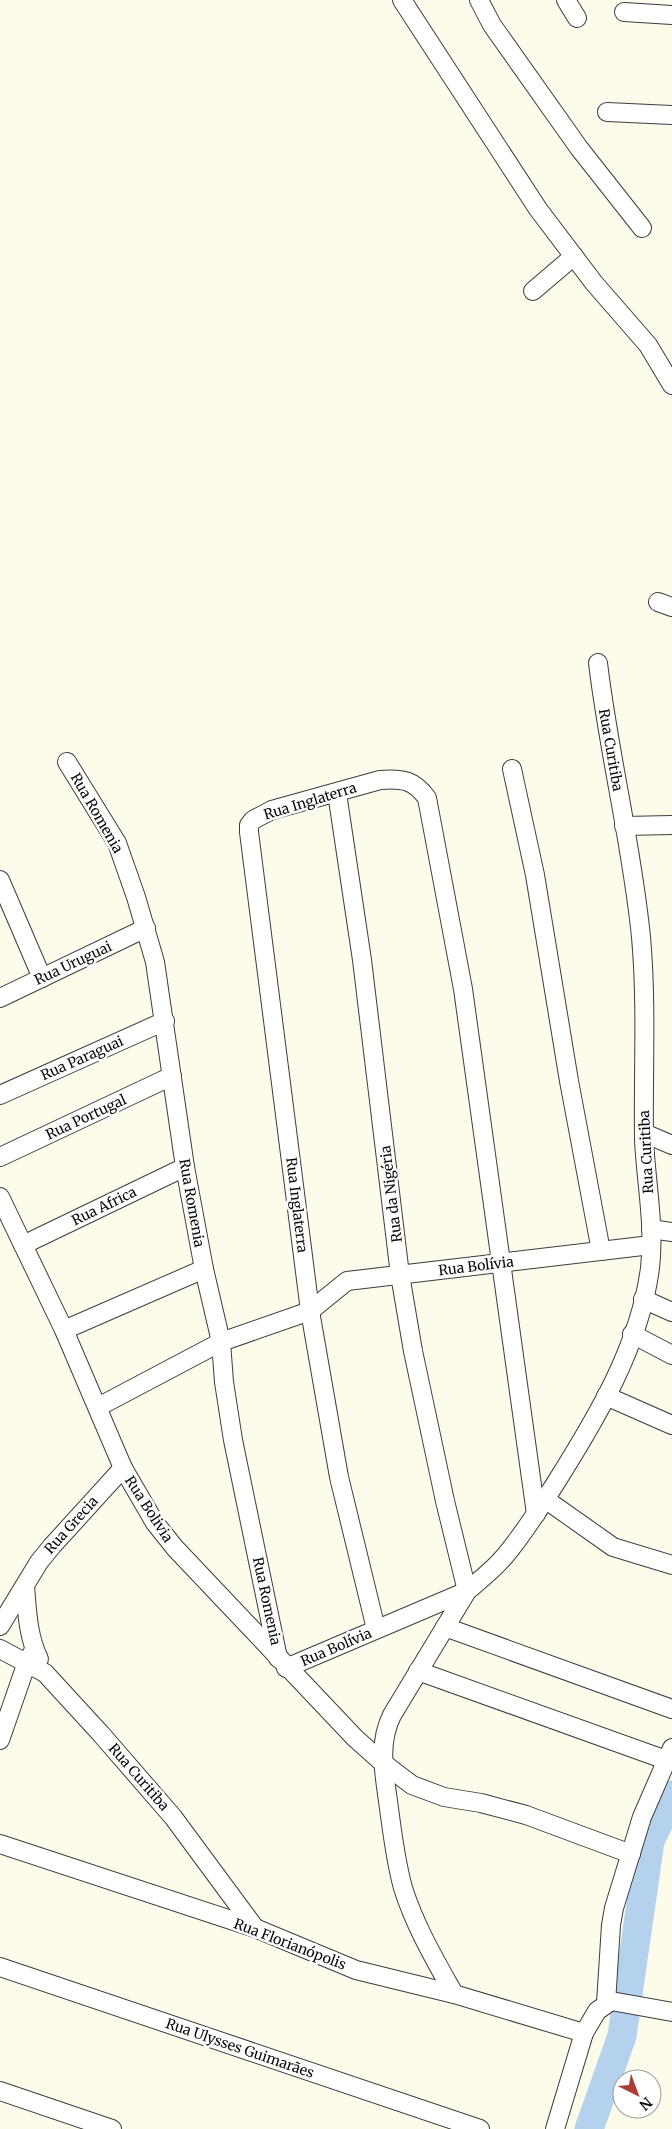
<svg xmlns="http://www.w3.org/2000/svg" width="672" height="2129" viewBox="0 0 672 2129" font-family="Merriweather,serif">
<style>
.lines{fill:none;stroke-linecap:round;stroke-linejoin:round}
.river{stroke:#b4d1ee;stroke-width:29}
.street-casing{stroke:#3d3d3d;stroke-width:20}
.street{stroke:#fff;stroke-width:18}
.labels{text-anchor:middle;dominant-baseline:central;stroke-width:5;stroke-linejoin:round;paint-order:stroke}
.street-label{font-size:14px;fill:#0a0a0a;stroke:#fff}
</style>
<rect width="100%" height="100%" fill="#fdfbe9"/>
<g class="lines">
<path class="river" d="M589,2129L622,2036L650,1841L672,1795"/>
<defs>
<g id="street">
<path d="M402,0L538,209L594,283L648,345L672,385"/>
<path d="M479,0L492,25L579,148L642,228"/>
<path d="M566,0L577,18"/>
<path d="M624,12L672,15"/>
<path d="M607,112L672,115"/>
<path d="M533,291L574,256"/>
<path d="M658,602L672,607"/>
<path d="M67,762L117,843L136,897L155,962L185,1167L204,1269L221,1342L224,1382L233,1440L278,1658"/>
<path d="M512,769L535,875L569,1081L601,1251"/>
<path d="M337,793L362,960L400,1275L413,1351L445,1501L467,1591"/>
<path d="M624,826L672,825"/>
<path d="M0,880L42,978"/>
<path d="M0,998L146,928"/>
<path d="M0,1095L165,1021"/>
<path d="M644,1133L672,1145"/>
<path d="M0,1157L172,1076"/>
<path d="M0,1197L64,1330L123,1468L155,1523L175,1548L355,1738L383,1763L412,1785L444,1797L481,1803L526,1815L631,1854"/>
<path d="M651,1229L672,1232"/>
<path d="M23,1245L185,1167"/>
<path d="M643,1299L672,1312"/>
<path d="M64,1330L204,1269"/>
<path d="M632,1334L672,1355"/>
<path d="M606,1396L672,1425"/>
<path d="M98,1407L221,1342L310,1311L347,1281L651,1245"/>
<path d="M545,1499L613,1547L672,1565"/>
<path d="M25,1586C27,1611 28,1637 39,1659"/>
<path d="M0,1626L39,1562L52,1546L123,1468"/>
<path d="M445,1627L672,1709"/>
<path d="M376,1629L339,1477L310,1311L249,832V825L253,820L272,810L380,780C402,778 414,780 427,798L463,989L536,1514"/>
<path d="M0,1649L45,1673L101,1734L173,1817L255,1928"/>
<path d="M286,1668L467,1591C480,1580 493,1570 504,1557C523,1535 539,1509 555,1484C596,1419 640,1346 650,1268C655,1226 646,1182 644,1140C643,1072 647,1004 641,937C632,845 609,755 598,663"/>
<path d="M418,1671L666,1760"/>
<path d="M0,1740L27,1662L34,1650"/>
<path d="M0,1844L255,1928L356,1970L454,1994L584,2033"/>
<path d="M0,1967L480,2129"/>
<path d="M454,1994C435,1960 415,1926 403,1888C395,1859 392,1830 388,1801C384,1772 378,1743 392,1715L467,1591"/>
<path d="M606,2003L611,1925L614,1908L642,1817L672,1748"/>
<path d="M0,2091L112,2129"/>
<path d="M555,2129L584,2033L597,2011L611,2001L672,2012"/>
</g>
</defs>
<use href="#street" class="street-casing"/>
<use href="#street" class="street"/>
</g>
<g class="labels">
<g class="street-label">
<text transform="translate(611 750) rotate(80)">Rua Curitiba</text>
<text transform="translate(310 801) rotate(-17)">Rua Inglaterra</text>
<text transform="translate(97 813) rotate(60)">Rua Romenia</text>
<text transform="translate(73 963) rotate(-25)">Rua Uruguai</text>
<text transform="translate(82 1058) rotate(-24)">Rua Paraguai</text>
<text transform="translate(86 1117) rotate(-25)">Rua Portugal</text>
<text transform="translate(646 1152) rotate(-93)">Rua Curitiba</text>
<text transform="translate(391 1194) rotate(-97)">Rua da Nigéria</text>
<text transform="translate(192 1203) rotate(80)">Rua Romenia</text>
<text transform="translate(297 1205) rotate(83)">Rua Inglaterra</text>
<text transform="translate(104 1206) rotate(-26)">Rua Africa</text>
<text transform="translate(476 1266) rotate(-7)">Rua Bolívia</text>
<text transform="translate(149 1509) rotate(57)">Rua Bolivia</text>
<text transform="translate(71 1525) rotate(-48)">Rua Grecia</text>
<text transform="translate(267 1601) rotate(78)">Rua Romenia</text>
<text transform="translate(336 1647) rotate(-23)">Rua Bolívia</text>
<text transform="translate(139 1777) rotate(49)">Rua Curitiba</text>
<text transform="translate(290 1944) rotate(21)">Rua Florianópolis</text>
<text transform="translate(240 2048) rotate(19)">Rua Ulysses Guimarães</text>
</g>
</g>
<g transform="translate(637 2094) rotate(138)"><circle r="24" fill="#ffffff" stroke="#9d9d9d"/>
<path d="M0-4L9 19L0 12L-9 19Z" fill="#a93c33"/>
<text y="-8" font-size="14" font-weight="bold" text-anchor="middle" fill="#0a0a0a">N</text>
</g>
</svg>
